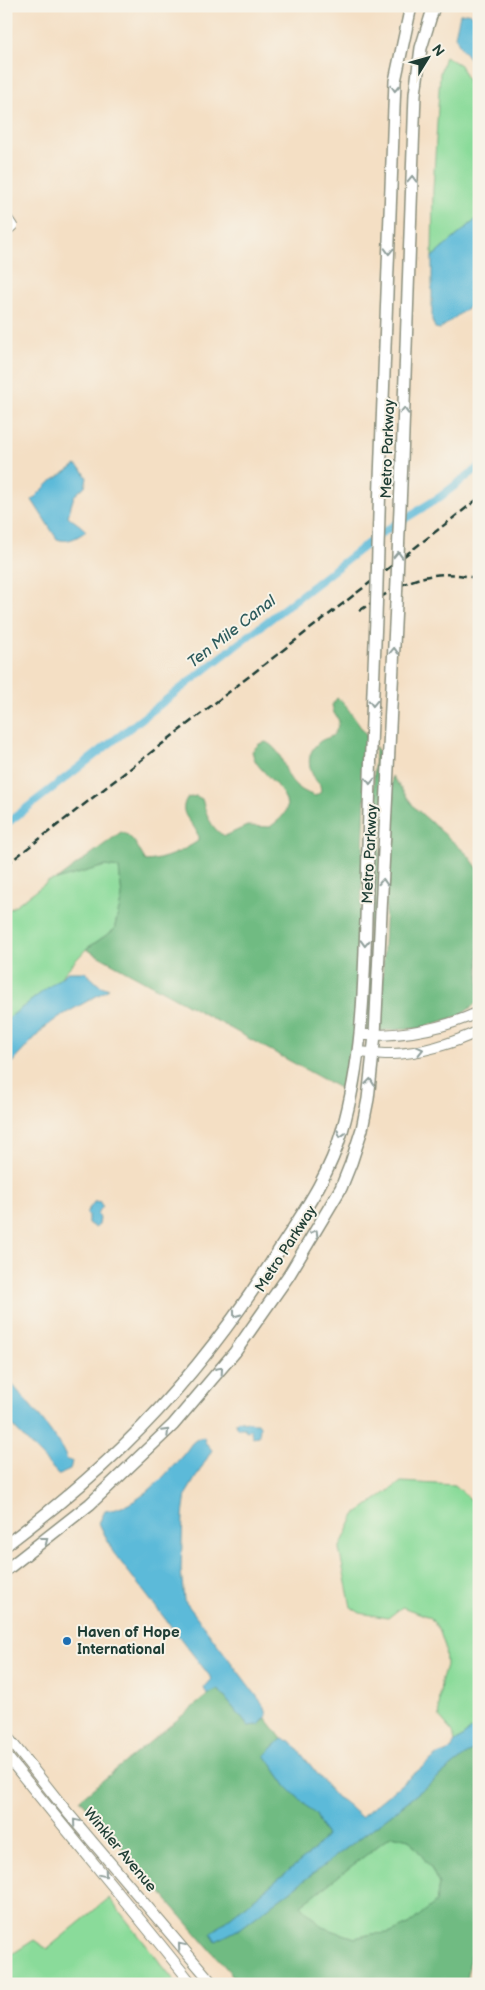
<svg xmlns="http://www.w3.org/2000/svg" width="485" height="1990" viewBox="0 0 485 1990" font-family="'Balsamiq Sans',sans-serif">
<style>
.green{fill:#8adb9a;stroke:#548c67}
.forest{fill:#6fbb82;stroke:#477c5b;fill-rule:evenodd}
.water{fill:#5bbad9;stroke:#3d7c86}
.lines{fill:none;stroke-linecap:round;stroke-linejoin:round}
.canal{stroke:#5bbad9;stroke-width:8}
.tertiary-casing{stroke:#8a8e7c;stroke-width:12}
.secondary-casing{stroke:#8a8e7c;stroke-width:14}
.tertiary{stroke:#fff;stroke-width:10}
.secondary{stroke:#fff;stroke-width:11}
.rail{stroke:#1f3d34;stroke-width:2.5;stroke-dasharray:8 4;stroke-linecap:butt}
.secondary-bridge-casing{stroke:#8a8e7c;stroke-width:14;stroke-linecap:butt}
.secondary-bridge{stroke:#fff;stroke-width:11}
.oneway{stroke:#8f9e9a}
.poi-dot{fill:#1f6fb2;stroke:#f7f3e8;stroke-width:2}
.labels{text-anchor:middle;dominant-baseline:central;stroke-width:4;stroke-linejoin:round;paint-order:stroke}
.street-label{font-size:15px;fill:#1f3d34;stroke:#f7f3e8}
.poi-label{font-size:15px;font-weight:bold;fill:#1f3d34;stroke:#f7f3e8;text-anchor:start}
.water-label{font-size:16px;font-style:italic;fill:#2e5c5d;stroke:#f7f3e8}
</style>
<rect width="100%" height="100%" fill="#f7f3e8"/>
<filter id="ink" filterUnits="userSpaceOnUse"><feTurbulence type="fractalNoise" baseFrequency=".02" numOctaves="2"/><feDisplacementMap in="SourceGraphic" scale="10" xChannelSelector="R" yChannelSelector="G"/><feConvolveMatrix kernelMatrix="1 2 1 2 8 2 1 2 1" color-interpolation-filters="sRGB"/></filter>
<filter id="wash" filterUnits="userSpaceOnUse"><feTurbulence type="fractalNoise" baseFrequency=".0096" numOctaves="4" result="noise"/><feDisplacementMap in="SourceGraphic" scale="20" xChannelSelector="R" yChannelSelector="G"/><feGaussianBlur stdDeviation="1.12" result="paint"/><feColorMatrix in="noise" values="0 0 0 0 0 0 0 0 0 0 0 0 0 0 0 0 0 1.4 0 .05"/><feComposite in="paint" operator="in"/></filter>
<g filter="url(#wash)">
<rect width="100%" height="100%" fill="#f4dfc4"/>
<g class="green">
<path d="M445,56L460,65L469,83L479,144V178L475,184L476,199L479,201V217L432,257L433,190L440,73Z"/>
<path d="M105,866L119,868L122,897L114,930L87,948L58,980L6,1020V912L49,881Z"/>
<path d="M401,1482L455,1485L479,1507V1724L455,1742L453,1733L440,1718L439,1708L441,1682L446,1665L445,1647L440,1632L430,1617L402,1607L388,1618L360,1613L351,1607L339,1549L355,1515Z"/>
<path d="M392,1835L409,1839L431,1868L439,1884L436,1902L408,1925L391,1933L372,1934L355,1938L322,1927L301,1905Z"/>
<path d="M109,1898L177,1984H6V1958L34,1940L47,1949Z"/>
</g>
<g class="forest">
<path d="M337,698L343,702L367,736L357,1035L350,1094L86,949L114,930L122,897L119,868L105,866L56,880L121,832C134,835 139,851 146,861C164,860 183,851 198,841C200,823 175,818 187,798L196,796L202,799C206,813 211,830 225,836L247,826L270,827C276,822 284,817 286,810C292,795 263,774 256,762C254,759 253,755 252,751L259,744L266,742C292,756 276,783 315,796L321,792L320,785C310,775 304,758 316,745C327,733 334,744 339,721L334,713L332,705Z"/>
<path d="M375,746L385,762L371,1031H366Z"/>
<path d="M392,776L415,808L468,855L479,870V1001L461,1015L421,1028L380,1031Z"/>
<path d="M218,1689L248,1726L259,1725L266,1718L282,1739L265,1755L287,1787L316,1815L326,1836L312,1852L211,1933L216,1941L241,1928L389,1816L479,1745V1926L470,1957L467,1984H240L80,1799L210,1693ZM392,1835L409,1839L431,1868L439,1884L436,1902L408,1925L391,1933L372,1934L355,1938L322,1927L301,1905Z"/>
</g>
<g class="water">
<path d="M466,13L471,14L479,22V70L461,48L455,36L460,14Z"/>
<path d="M479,217V299L440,329L435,328L432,320V257Z"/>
<path d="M76,465L84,472L87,478L85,486L74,496L68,516C74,522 80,524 86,531C77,538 67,543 57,539L32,500L49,483Z"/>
<path d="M68,972H85L99,985L109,989L59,1017L44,1028L6,1069V1020Z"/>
<path d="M99,1201L103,1207L97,1213L100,1218L99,1225L95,1228L88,1223V1215L86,1213L94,1202Z"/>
<path d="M6,1377C22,1396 61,1439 67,1460L72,1461L70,1470L59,1475L6,1419Z"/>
<path d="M238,1420L246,1422V1421L253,1423H258L260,1426L259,1436L253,1437L250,1429L248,1431L245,1430V1428H237L236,1422Z"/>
<path d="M204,1437L205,1442L212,1450L186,1494L183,1516L181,1570L184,1600L265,1707L267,1716L259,1725L248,1726L218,1689L207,1695L204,1688L212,1679L113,1552L99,1523L105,1511C137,1508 161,1480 182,1456C191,1447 190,1440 204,1437Z"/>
<path d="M479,1724V1745L389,1816L241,1928L216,1941L211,1933L312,1852L326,1836L316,1815L287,1787L265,1755L282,1739L291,1741L336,1797C346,1802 352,1810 361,1817L436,1756L452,1749L454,1743Z"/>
</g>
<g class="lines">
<path class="canal" d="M6,824L380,534L440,497L479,467"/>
</g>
</g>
<g filter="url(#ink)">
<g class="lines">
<defs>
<g id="tertiary">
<path d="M6,217L12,226L6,231"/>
<path d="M361,1035C402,1036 441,1030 479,1012"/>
<path d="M359,1052C370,1053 380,1054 391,1054C419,1054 454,1043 479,1031"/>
<path d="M6,1735L68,1813L213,1984"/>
<path d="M6,1755C67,1832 131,1907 192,1984"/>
</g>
<g id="secondary">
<path d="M402,460L415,94L421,48L434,6"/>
<path d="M380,479L395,81L411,6"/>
<path d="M6,1545C47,1514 86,1482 123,1446C184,1387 236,1319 281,1247C305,1210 330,1174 342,1131C365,1052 364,970 367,889C369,799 372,709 376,619"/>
<path d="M6,1570L90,1504L173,1425L235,1352L289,1275L341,1188L351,1163L362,1129L368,1099L375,1035L396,604"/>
</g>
</defs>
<use href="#tertiary" class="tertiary-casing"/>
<use href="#secondary" class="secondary-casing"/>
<use href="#tertiary" class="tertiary"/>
<use href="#secondary" class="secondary"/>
<g class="rail">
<path d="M359,611C401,584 427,565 479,579"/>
<path d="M6,865L479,498"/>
</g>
<defs>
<g id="secondary-bridge">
<path d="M396,604L402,460"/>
<path d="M376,619L380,479"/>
</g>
</defs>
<use href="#secondary-bridge" class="secondary-bridge-casing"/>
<use href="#secondary-bridge" class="secondary-bridge"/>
</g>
<defs><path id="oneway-chevron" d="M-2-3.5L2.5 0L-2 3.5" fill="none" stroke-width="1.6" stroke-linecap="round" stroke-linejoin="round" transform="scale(1.25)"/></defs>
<g class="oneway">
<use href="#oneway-chevron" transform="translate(395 88) rotate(93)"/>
<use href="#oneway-chevron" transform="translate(412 179) rotate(-88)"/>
<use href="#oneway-chevron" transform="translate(389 251) rotate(92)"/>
<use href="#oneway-chevron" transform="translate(404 411) rotate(-88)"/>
<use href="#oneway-chevron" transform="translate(398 555) rotate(-88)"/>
<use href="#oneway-chevron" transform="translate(394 651) rotate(-88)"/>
<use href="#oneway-chevron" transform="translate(373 703) rotate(92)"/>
<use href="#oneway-chevron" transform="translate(370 781) rotate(92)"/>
<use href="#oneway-chevron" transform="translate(383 882) rotate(-87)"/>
<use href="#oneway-chevron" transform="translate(365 943) rotate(92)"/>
<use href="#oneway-chevron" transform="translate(420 1050) rotate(-13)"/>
<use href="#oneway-chevron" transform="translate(370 1082) rotate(-84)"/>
<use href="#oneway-chevron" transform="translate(341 1134) rotate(107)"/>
<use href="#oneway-chevron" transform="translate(315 1233) rotate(-59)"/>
<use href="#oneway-chevron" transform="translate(236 1314) rotate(126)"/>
<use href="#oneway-chevron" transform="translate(220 1370) rotate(-49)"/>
<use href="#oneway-chevron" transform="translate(166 1432) rotate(-45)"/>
<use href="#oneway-chevron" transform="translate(45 1540) rotate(-38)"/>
<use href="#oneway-chevron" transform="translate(76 1822) rotate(-130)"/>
<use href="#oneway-chevron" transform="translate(104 1874) rotate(50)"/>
<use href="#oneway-chevron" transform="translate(181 1946) rotate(-130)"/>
</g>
</g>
<circle class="poi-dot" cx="67" cy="1641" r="5"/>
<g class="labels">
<g class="street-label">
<text transform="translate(388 449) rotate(-88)">Metro Parkway</text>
<text transform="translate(370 854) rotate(-87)">Metro Parkway</text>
<text transform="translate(286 1249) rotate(-57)">Metro Parkway</text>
<text transform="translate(120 1850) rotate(50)">Winkler Avenue</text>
</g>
<g class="poi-label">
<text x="77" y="1632">Haven of Hope<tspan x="77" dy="17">International</tspan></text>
</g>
<g class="water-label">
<text transform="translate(232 632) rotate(-38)">Ten Mile Canal</text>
</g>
</g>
<rect width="485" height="1990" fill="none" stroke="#f7f3e8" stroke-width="25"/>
<g transform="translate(428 58) rotate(53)" stroke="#f7f3e8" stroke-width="4" paint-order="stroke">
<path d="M0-4L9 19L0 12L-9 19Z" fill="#1f3d34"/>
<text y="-8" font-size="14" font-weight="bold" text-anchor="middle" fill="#1f3d34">N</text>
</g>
</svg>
